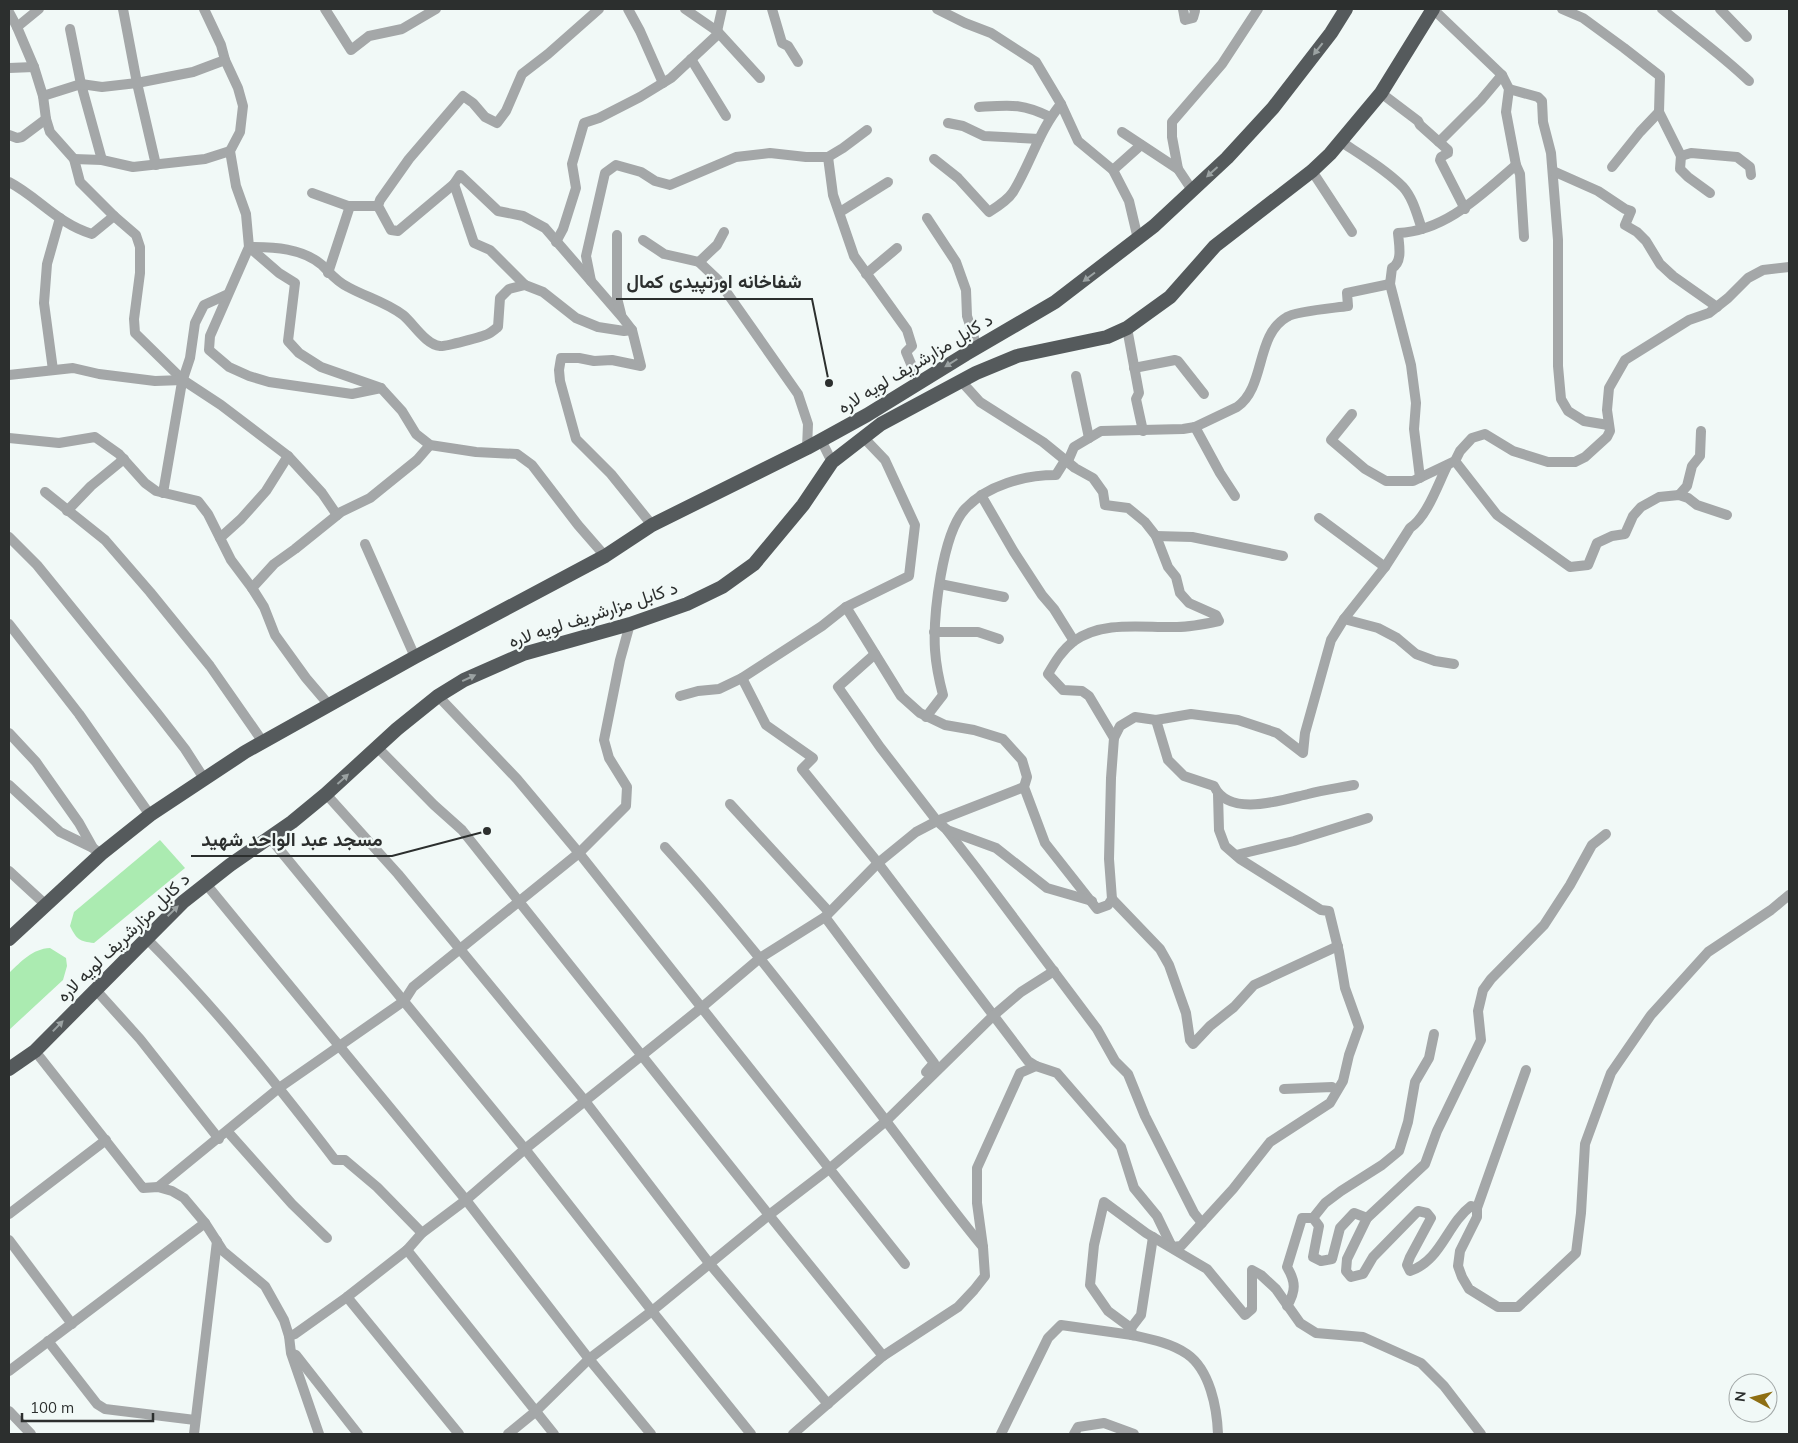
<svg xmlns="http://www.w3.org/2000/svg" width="1798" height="1443" viewBox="0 0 1798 1443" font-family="Mulish,Vazirmatn,sans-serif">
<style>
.green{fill:#abebb1}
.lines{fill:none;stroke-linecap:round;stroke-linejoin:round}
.minor{stroke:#a4a7a8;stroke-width:10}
.trunk{stroke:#555a5c;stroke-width:14}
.oneway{fill:#9ba2a2}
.labels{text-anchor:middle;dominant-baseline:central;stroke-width:4.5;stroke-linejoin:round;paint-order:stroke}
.street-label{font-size:18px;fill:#2c2f2e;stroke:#f1f9f7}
.leader{fill:none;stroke:#2c2f2e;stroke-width:2}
.callout-dot{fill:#2c2f2e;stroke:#f1f9f7;stroke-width:2}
.callout-label{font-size:19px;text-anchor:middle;font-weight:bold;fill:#2c2f2e;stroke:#f1f9f7;stroke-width:4.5;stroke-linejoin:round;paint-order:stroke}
</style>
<rect width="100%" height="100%" fill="#f1f9f7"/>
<g class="green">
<path d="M160,840L185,868L94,943C79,941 77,940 70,926L74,912Z"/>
<path d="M50,948L66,958L67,966L63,980L9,1030V973C22,961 32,949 50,948Z"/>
</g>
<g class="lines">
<g class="minor">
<path d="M123,9L137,83L156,165"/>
<path d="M204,9L221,45L225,60L238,88L243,106L240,132L230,151L236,186L246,214L249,247L210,336L209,350L229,367L249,376L269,382L352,394L381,388"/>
<path d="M325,9L351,50L369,36L402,29L436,9"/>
<path d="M599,9L548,54L522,74L506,111L497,123L485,117L473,103L463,96L409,159L380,200L378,206L391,230L398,231L454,184L460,175L498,211L523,216L545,228L622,317L632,330L641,366L612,360L594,361L579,358H561L559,370L560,381L576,439L611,474L652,525"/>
<path d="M628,9L640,31L663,83"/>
<path d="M685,9L717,31L760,78"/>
<path d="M772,9L782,43L788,46L798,62"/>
<path d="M937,9L965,23L991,33L1036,62L1061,104L1078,141L1113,170L1129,201L1138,239"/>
<path d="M1183,9L1185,20L1193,18L1195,11L1194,9"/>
<path d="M1433,9L1502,75L1509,89L1506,112L1516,165L1520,174L1524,237"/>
<path d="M1562,9L1583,18L1624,48L1660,76L1659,112L1681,156L1680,169L1688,177L1710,193"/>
<path d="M1662,9C1691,33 1722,55 1749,81"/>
<path d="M1720,9L1747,37"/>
<path d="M9,12L17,27L34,67L43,96L46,119L50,132L74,159L80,182L114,216L136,235L140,247V273L134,319L135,333L183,380L221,405L288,456L322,493L337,515"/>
<path d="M17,27L39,9"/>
<path d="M70,29L81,84L102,160"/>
<path d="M691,59L726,116"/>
<path d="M9,68L34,67"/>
<path d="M1509,89L1538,97L1542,101L1543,122L1551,153L1558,240V366L1561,399L1568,411L1584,421L1608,425"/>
<path d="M1381,93L1418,121L1420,125L1448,150V153L1441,157L1440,160L1465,209"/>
<path d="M43,96L81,84L102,87L137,83L193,72L225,60"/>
<path d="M979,107C1010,105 1022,103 1050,117"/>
<path d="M948,123L963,126L984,136L1039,139"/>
<path d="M1122,132L1178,169L1192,190"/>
<path d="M9,135L17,138L22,137L46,119"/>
<path d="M1340,141C1361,155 1385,169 1403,187C1413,198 1417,215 1422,229"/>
<path d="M1439,142L1481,100L1502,75"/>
<path d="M1681,156L1691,153L1737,157L1750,167L1751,175"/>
<path d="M828,157L833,195L854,256L907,330L912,346L906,352L919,383"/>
<path d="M74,159L102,160L133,167L205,159L230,151"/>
<path d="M934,159L958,178L989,212C997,207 1008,200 1013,192C1031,163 1039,130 1061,104"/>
<path d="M1612,167L1640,132L1659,112"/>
<path d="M1178,169L1172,137V122L1222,64L1258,9"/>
<path d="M1113,170L1141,145"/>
<path d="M1312,171L1352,232"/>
<path d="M1553,171L1598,191L1625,209L1631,211L1625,225L1637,232L1646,241L1660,264L1673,276L1717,307"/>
<path d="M9,182C38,197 58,224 92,234L114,216"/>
<path d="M454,184L474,243L490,250L525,285"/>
<path d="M312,193L348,206H378"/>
<path d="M840,212L888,182"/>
<path d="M927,218L956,262L966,290L967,316L977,347"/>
<path d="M617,235V298L621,314"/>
<path d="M643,240L664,254L699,262L718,280L798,394L808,424L807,448"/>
<path d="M556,242L563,229L576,188L572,164L584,123L599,118L640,97L671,78L716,36L722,9"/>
<path d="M249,247L279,273L295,283L288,341L299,353L321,367L381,388L402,411L416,434L430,445L476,452L517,454L532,465L578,525L605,556"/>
<path d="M249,247C274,247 302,248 322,265C330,273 337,282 348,287C366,297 386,302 403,315C413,323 426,345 440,346C445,347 484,336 488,334C492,332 495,329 498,327L500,298L509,289L525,285L543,292L576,318L598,327L624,331L632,330"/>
<path d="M699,262L717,245L724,232"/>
<path d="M328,273L350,206"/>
<path d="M866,274L897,248"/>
<path d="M591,281L586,256L605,173L616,165L641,172L655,181L670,185L736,157L770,153L806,157H828L843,148L867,130"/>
<path d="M1127,328L1139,393L1136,399L1143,431"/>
<path d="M1134,368L1175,360L1178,361L1204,394"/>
<path d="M53,370L44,303L47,264L60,218"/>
<path d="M9,375L73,368L99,374L155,381L183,380"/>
<path d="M1076,376L1089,438"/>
<path d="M961,381L980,402L1043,442L1075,468L1093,478L1103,492L1105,505L1128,508L1145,522L1156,536L1168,567L1176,577L1180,593L1189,603L1216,615L1219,621C1205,624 1191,627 1177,627C1143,628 1104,620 1074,641C1062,650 1055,662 1048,674L1063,690L1082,691L1089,696L1114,738"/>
<path d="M1352,414L1331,440L1365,469L1386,481H1413L1455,461L1460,451L1472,438L1485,434L1513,451L1548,462H1575L1585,457L1607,437L1610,431L1607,410L1609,388L1625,360L1689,320L1709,313L1728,298L1748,278L1763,270L1789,267"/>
<path d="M1195,427L1220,473L1235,496"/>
<path d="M9,438L59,443L95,437L119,454L145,483L156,491L198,501L208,514L231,560L252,588L264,607L275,635L306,678L329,705"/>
<path d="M821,440L832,462"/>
<path d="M1068,461L1074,447L1101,431L1183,429L1195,427L1237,407C1266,387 1255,335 1287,317C1296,311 1335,308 1348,306L1347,293L1390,284"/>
<path d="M1455,461L1497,515L1570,567L1588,565L1597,543L1612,536L1625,534L1633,516L1641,507L1659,497L1679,495L1688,498L1697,505L1727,515"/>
<path d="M1420,478L1414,429L1416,403L1411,365L1390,284L1392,268C1403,262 1399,245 1398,233C1446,231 1482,194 1516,165"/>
<path d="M45,492L105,540L150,592L210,666L263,742"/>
<path d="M163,493L182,382L190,358L195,323L204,305L226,295"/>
<path d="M981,495L1014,552L1042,595L1054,609L1074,641"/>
<path d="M1679,495L1687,486L1692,466L1700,456L1701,431"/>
<path d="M67,511L91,486L124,459"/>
<path d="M1319,518L1385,567"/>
<path d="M1156,536L1192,537L1283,556"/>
<path d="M9,537L37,565L157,713L185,749L205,780"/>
<path d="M220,538L241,519L266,491L288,456"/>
<path d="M365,544L415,657"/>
<path d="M940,584L1004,597"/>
<path d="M252,588L274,564L295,549L341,512L370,498L417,460L430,445"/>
<path d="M846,607L901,696L920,713L945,725L974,730L1003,739L1022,760L1027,777L1024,787L1045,843L1097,909L1108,905L1112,899L1109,859L1111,778L1114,738L1120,726L1135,717L1156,720L1191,714L1238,720L1277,733L1303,753L1305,733L1331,640L1344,619L1378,628L1397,638L1416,654L1435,661L1454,664"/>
<path d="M1344,619L1385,567L1410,528C1427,517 1438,484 1447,466"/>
<path d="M9,624L79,714L150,815"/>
<path d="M934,632H978L999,639"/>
<path d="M875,654L838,687L880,747L937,821L946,829L977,869L1097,1029L1115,1061L1128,1074L1145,1116L1194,1213L1202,1223"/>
<path d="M742,678L766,725L813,758L802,769L878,863L1028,1061L1036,1066L1057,1073L1121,1147L1134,1188L1157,1216L1172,1247L1181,1246L1233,1189L1270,1142L1330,1103L1343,1081L1349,1055L1359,1027L1345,988L1339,952L1329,911L1321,910L1240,859L1225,846L1219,830L1218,794"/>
<path d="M438,696L517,779L579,853L905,1264"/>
<path d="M680,696L698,691L719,689L742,678L822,626L846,607L909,576L915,525L885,460L863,437"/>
<path d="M926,717L943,695C939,680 936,665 935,650C933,616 942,534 965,509C987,485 1025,475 1056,475L1066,459"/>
<path d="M1156,720L1168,760L1184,776L1214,786C1229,818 1282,800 1308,794C1323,790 1339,788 1354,785"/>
<path d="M9,733L36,762L79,823L93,848L101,854"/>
<path d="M377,747L434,805L462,830L769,1215L883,1356"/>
<path d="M9,785L60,832L93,848"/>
<path d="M326,794L398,874L585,1101L709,1263L828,1404"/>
<path d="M730,804L829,912"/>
<path d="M947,830L996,848L1047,888L1092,901"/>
<path d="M270,838L525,1149L652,1311L751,1434"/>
<path d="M665,847C744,934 815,1028 886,1121C918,1163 949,1206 983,1247"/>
<path d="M1236,855L1294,841L1368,818"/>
<path d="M9,871L46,905"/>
<path d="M206,884L466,1200L589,1359L651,1434"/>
<path d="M1112,899L1160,949L1169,965L1186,1013L1190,1040L1193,1044L1210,1026L1234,1007L1254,985L1338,946"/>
<path d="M825,917L934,1063L926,1072"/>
<path d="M146,938C215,1007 276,1083 335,1160H345L377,1187L422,1233"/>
<path d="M95,989L140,1039L219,1139"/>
<path d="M35,1051L143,1188L158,1187L172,1191L184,1198L205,1223L223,1251L265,1286L284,1320L289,1336L291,1353L319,1434"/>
<path d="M1284,1089L1332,1087L1336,1090"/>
<path d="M228,1132L292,1204L327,1238"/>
<path d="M158,1187L279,1088L404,1001L413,987L579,853L626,806L627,787L609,758L604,740L620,660L630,624"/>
<path d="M1477,1208L1526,1070"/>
<path d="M9,1214L106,1140"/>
<path d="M1313,1218L1325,1203L1341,1191L1382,1165L1399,1151L1408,1122L1415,1082L1429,1058L1434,1034"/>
<path d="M1367,1218L1425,1164L1437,1131L1481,1040L1478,1011L1483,990L1491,979L1544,925L1570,885L1592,845L1606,834"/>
<path d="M9,1240L72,1324"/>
<path d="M407,1250L554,1434"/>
<path d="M347,1297L459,1434"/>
<path d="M1287,1306C1296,1291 1296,1282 1287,1267L1302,1218H1313L1319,1226L1313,1257L1321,1261L1332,1259L1340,1228L1354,1213L1367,1218L1347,1259L1346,1271L1351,1277L1363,1274L1373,1257L1418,1211L1427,1213L1431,1218L1410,1257L1407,1265L1410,1271C1441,1261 1447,1224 1471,1206L1477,1208V1217L1460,1251L1458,1266L1462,1277L1469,1289L1498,1307H1518L1576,1253L1581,1213L1585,1144L1611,1073L1651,1015L1708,952L1771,910L1789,895"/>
<path d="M1131,1328L1141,1315L1153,1237"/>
<path d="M1132,1335C1150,1339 1171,1343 1187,1354C1210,1370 1217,1408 1218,1434"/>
<path d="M289,1336L295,1334L347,1297L407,1250L422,1233L466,1200L525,1149L701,1008L760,958L825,917L878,863L916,832L937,821L1024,787"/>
<path d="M48,1341L97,1404L105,1409L195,1420"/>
<path d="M293,1354L296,1355L358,1434"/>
<path d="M9,1371L205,1223"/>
<path d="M9,1411L31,1434"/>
<path d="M194,1434L217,1241"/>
<path d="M508,1434L535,1412L589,1359L652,1311L769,1215L829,1169L886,1121L994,1015L1021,992L1054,971"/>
<path d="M793,1434L883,1356L958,1307L974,1290L985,1276L983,1247L977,1203V1168L1020,1073L1036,1066"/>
<path d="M1001,1434L1048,1338L1061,1325L1132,1335L1131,1328L1108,1311L1090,1285L1094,1245L1104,1202L1146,1233L1207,1269L1245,1315L1252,1309V1270L1261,1275L1276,1289L1300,1323L1316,1333L1363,1337L1421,1363L1444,1386L1481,1434"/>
<path d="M1074,1434L1078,1427L1104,1423L1134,1434"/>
</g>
<g class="trunk">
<path d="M9,939L101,854L150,815L245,752L415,657L605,556L652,525L807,448L867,415L966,354L1055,302L1154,226L1227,158L1273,108L1331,33L1346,9"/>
<path d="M9,1069L35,1051L183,902L230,865L292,822L326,794L397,729L438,696L464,680L523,654L630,624L687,604L722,587L754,564L803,505L832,462L881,424L976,373L1017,356L1107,337L1127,328L1170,297L1215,246L1312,171L1330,154L1381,93L1433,9"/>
</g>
</g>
<defs><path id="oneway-solid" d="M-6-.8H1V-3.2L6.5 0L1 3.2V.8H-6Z" transform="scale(1.25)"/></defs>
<g class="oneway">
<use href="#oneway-solid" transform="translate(1318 49) rotate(128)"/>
<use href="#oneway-solid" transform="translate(1212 172) rotate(138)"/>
<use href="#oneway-solid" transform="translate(1089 277) rotate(143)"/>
<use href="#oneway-solid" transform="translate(951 363) rotate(148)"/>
<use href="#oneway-solid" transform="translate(469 678) rotate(-25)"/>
<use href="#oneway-solid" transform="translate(343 779) rotate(-42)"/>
<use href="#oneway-solid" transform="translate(173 911) rotate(-44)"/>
<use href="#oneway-solid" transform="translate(58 1026) rotate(-46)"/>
</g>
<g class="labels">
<g class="street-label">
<text transform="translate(915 363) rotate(-31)">د کابل مزارشریف لویه لاره</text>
<text transform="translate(593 614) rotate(-18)">د کابل مزارشریف لویه لاره</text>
<text transform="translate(123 937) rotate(-44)">د کابل مزارشریف لویه لاره</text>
</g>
</g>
<path class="leader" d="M829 383L812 299H616M487 831L392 856H191"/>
<g class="callout-dot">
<circle cx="829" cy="383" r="5"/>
<circle cx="487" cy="831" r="5"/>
</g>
<g class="callout-label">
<text x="714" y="288">شفاخانه اورتپیدی کمال</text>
<text x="292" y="846">مسجد عبد الواحد شهید</text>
</g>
<rect width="1798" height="1443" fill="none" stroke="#2c2f2e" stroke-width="20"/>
<g transform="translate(1753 1398) rotate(277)"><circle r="24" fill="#f1f9f7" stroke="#a2a8a7"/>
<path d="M0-4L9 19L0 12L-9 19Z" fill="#8e6f13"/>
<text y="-8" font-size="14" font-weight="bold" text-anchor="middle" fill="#2c2f2e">N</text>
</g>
<path d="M22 1413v8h131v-8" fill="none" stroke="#2c2f2e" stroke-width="2.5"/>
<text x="30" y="1413" font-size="15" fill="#2c2f2e" stroke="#f1f9f7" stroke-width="4" paint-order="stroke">100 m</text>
</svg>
